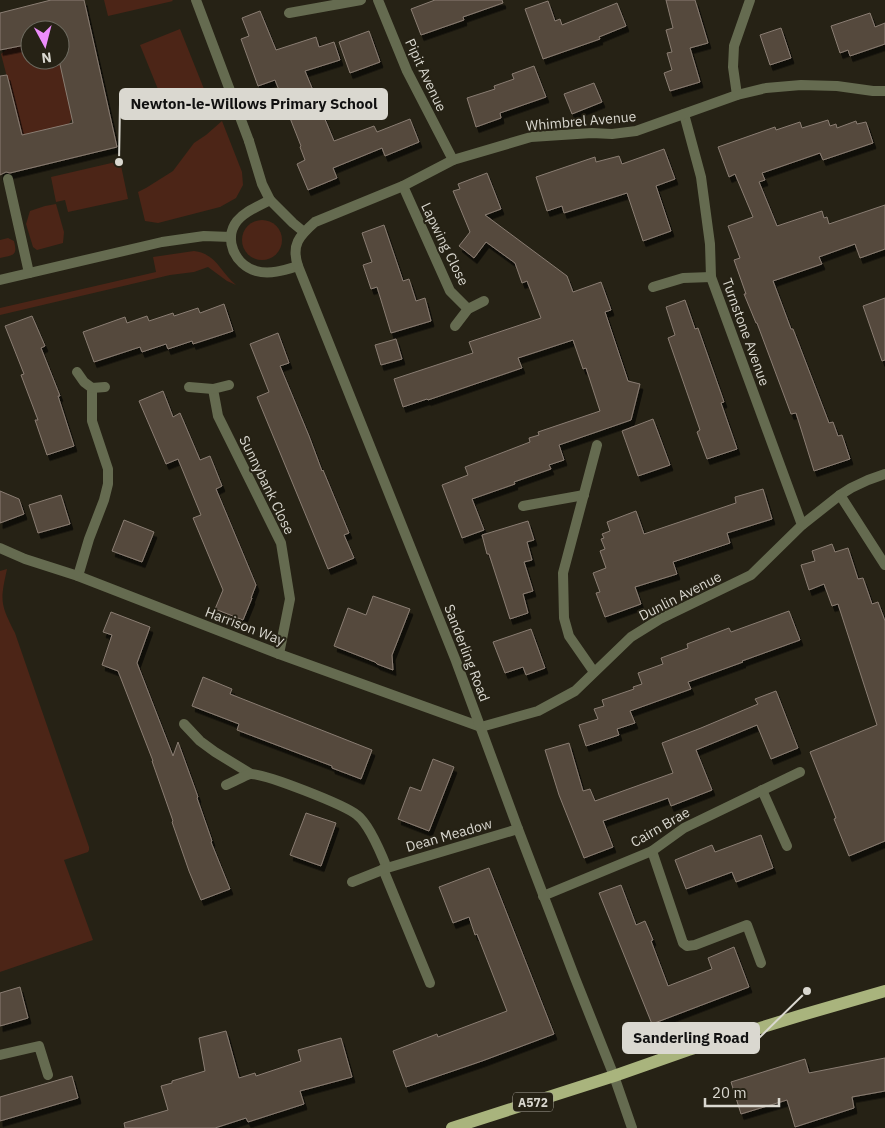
<svg xmlns="http://www.w3.org/2000/svg" width="885" height="1128" viewBox="0 0 885 1128" font-family="'IBM Plex Sans',sans-serif">
<style>
.green{fill:#4c2517}
.building{fill:#54493e;stroke:#8a7d72;filter:url(#shadow)}
.lines{fill:none;stroke-linecap:round;stroke-linejoin:round}
.lane{stroke:#656b50;stroke-width:10}
.street{stroke:#656b50;stroke-width:10}
.primary{stroke:#a9b47d;stroke-width:12}
.labels{text-anchor:middle;dominant-baseline:central;stroke-width:4;stroke-linejoin:round;paint-order:stroke}
.shield{fill:#262215;stroke:#a4a198;stroke-width:1}
.shield-label{font-size:12px;font-weight:bold;fill:#dad8d0}
.street-label{font-size:14px;fill:#dad8d0;stroke:#262215}
.leader{fill:none;stroke:#dad8d0;stroke-width:2}
.callout-dot{fill:#dad8d0;stroke:#262215;stroke-width:2}
.callout{fill:#dad8d0;stroke:#dad8d0;stroke-width:2}
.callout-label{font-size:15px;text-anchor:middle;font-weight:bold;fill:#111}
</style>
<defs>
<filter id="shadow"><feDropShadow dx="3" dy="5.5" stdDeviation="0" flood-color="#0009"/></filter>
</defs>
<rect width="100%" height="100%" fill="#262215"/>
<g class="green">
<path d="M104,0H172L173,1L108,16Z"/>
<path d="M180,29L206,94L166,109L140,45Z"/>
<path d="M30,44V60H59L72,119L68,125L22,135L1,54L7,49Z"/>
<path d="M222,121L242,172L243,185L236,198L220,207L158,223L145,221L138,192L146,188L173,171L194,143L206,135Z"/>
<path d="M120,161L128,199L68,212L65,200L56,202L51,177Z"/>
<path d="M56,204L64,232L63,243L37,250L33,247L26,224L30,211L45,206Z"/>
<circle cx="262" cy="240" r="20"/>
<path d="M8,238L14,241C18,256 13,255 0,258V240Z"/>
<path d="M194,251C217,254 220,272 236,285L227,281L208,267L194,272L170,275L0,315V308L156,272L153,257Z"/>
<path d="M7,569C0,601 0,604 15,633L89,847V850L88,852L64,860L93,940L0,972V571Z"/>
</g>
<g class="building">
<path d="M51,0H84L117,147L10,173L6,172L0,175V76L7,75L22,135L73,123L59,60H60V30H30V44L0,50V13Z"/>
<path d="M435,0H502L503,3L463,17L464,20L421,35L411,9Z"/>
<path d="M666,0H695L708,43L690,48L700,82L670,91L664,73L672,70L667,53L672,52L666,30L673,28Z"/>
<path d="M548,1L555,21L560,19L562,25L617,3L626,26L599,37L600,39L543,59L525,9Z"/>
<path d="M260,11L276,50L316,37L319,47L334,42L340,60L305,71L334,141L374,126L377,132L410,119L419,142L385,156L382,148L333,168L337,178L308,190L297,164L305,160L300,147L301,146L275,80L258,86L241,39L249,36L242,18Z"/>
<path d="M870,13L875,27L885,23V44L850,56L848,50L840,53L831,26Z"/>
<path d="M781,28L791,58L770,65L760,35Z"/>
<path d="M369,31L380,62L350,73L339,42Z"/>
<path d="M534,66L546,97L500,113L501,118L476,127L467,98L495,89L494,86L514,79L512,74Z"/>
<path d="M594,83L602,102L572,114L564,94Z"/>
<path d="M828,120L830,126L836,124L837,128L856,121L857,124L866,122L873,143L823,160L820,153L762,173L765,180L759,182L777,226L822,211L824,218L827,217L829,224L885,205V249L860,258L855,244L819,257L822,264L773,281L791,329H793L829,423L833,422L838,436L842,435L850,459L814,471L796,413L791,414L757,323H756L744,294H746L734,260L740,258L728,226L753,217L735,174L729,177L718,147L775,127L776,130L800,122L802,128Z"/>
<path d="M664,149L675,179L656,186L671,231L643,241L627,193L564,213L562,206L547,211L536,177L595,157L596,162L619,156L622,164Z"/>
<path d="M487,173L501,209L485,215L567,276L573,292L601,282L611,310L605,312L628,381L640,384L631,420L559,445L564,460L549,465L551,469L514,482L515,484L472,499L484,530L462,538L442,485L468,475L465,467L530,442L529,438L539,435L538,432L600,411L586,368L583,369L573,340L518,358L522,368L428,400L427,399L403,407L394,379L473,353L469,342L541,318L527,281L522,283L515,263L486,242L474,258L459,246L470,232L453,191L460,189L458,184Z"/>
<path d="M384,225L403,281L409,279L416,301L425,298L431,321L391,333L377,287L371,289L363,265L372,262L362,233Z"/>
<path d="M885,298V360L882,361L863,306Z"/>
<path d="M685,300L695,329L698,328L724,402L721,403L737,449L707,459L697,432L700,430L668,338L675,335L666,307Z"/>
<path d="M224,304L233,331L193,344L192,341L168,349L166,344L142,352L140,347L94,362L83,332L125,317L127,323L147,316L149,321L173,313L174,316L198,308L200,313Z"/>
<path d="M32,316L45,346L41,348L60,396H58L74,446L47,455L35,420H38L21,375L24,374L5,326Z"/>
<path d="M278,333L289,363L280,366L309,436L322,471L323,470L349,533L344,535L354,558L328,569L257,397L269,392L250,344Z"/>
<path d="M396,339L402,359L381,365L375,345Z"/>
<path d="M163,391L173,417L180,413L200,460L210,456L222,486L216,489L256,585L251,598H252L243,620L215,609L223,590L193,518L201,515L178,459L166,464L139,401Z"/>
<path d="M653,419L670,465L638,476L622,431Z"/>
<path d="M763,489L772,519L727,533L730,543L673,562L677,574L635,587L641,604L605,617L596,593L600,592L593,573L606,568L600,551L605,549L601,539L604,538L602,534L610,531L607,522L636,511L644,534L736,503L735,497Z"/>
<path d="M0,491L19,499L24,514L0,523Z"/>
<path d="M61,495L70,524L38,533L29,505Z"/>
<path d="M124,520L154,532L142,562L112,551Z"/>
<path d="M528,521L534,540L527,542L532,560L524,562L533,591L523,594L528,613L510,619L489,554H487L482,535Z"/>
<path d="M832,544L835,552L848,548L858,579L863,578L872,604L878,602L885,621V841L849,856L834,819L836,818L810,752L877,725L838,604L832,606L824,584L809,590L801,565L815,561L812,551Z"/>
<path d="M373,596L410,609L392,655L393,670L377,664L375,662L334,646L348,608L366,615Z"/>
<path d="M789,611L800,640L742,661L743,662L688,682L691,689L630,711L635,723L617,729L619,735L586,746L579,725L598,719L594,709L604,706L602,700L634,689L633,687L642,684L638,673L663,664L661,658L688,648L687,644L729,628L731,632Z"/>
<path d="M111,612L150,627L137,663L173,756L178,742L198,797L197,798L212,841L211,842L230,889L201,900L189,871L172,822L173,821L152,761H153L118,671L102,665L112,635L103,632Z"/>
<path d="M531,629L545,668L526,675L523,667L505,673L493,642Z"/>
<path d="M203,677L232,689L230,694L372,750L361,779L332,768V766L237,730L239,724L192,706Z"/>
<path d="M776,691L798,748L771,759L757,725L696,750L712,790L671,806L668,798L603,821L613,847L584,858L559,795L545,750L569,743L583,791L590,789L595,801L673,773L662,743L701,728L758,704L755,699Z"/>
<path d="M433,759L454,767L429,831L398,819L410,787L421,791Z"/>
<path d="M306,813L336,823L321,866L290,855Z"/>
<path d="M761,835L773,868L736,882L732,872L686,889L675,860L712,845L715,852Z"/>
<path d="M489,868L554,1034L482,1061L406,1087L393,1051L437,1034L438,1037L507,1011L477,934L475,935L469,917L453,923L439,887Z"/>
<path d="M621,885L636,925L645,921L653,940L651,941L668,986L712,969L708,958L734,947L749,987L652,1024L599,893Z"/>
<path d="M20,987L28,1018L0,1026V993Z"/>
<path d="M226,1031L239,1078L255,1073L256,1076L301,1061L298,1050L341,1038L352,1077L300,1091L304,1104L248,1122L246,1118L215,1128H125L124,1123L168,1110L161,1086L172,1083V1081L205,1071L199,1038Z"/>
<path d="M885,1058V1091L852,1097L854,1108L795,1127L787,1100L741,1114L731,1082L805,1059L809,1073Z"/>
<path d="M72,1076L78,1098L0,1121V1097Z"/>
</g>
<g class="lines">
<g class="lane">
<path d="M196,0L249,141"/>
<path d="M8,179L29,273"/>
<path d="M0,280L162,242L204,236L231,237"/>
<path d="M652,851L683,943L687,946L695,945L747,925L761,963"/>
<path d="M383,869L430,983"/>
</g>
<g class="street">
<path d="M378,0L407,71L453,160"/>
<path d="M289,13L361,0"/>
<path d="M737,95L733,67L734,46L750,0"/>
<path d="M684,114L701,177L710,244L711,277L802,525"/>
<path d="M249,141L262,184L270,200"/>
<path d="M403,186L450,291L468,309"/>
<path d="M298,266C285,270 270,275 256,271C235,265 223,239 237,221C245,211 259,206 270,200L293,223L304,232"/>
<path d="M653,287L683,278L711,277"/>
<path d="M455,326L468,309L484,301"/>
<path d="M77,372L84,382L92,388V421L108,469V484L104,500L89,539L78,576"/>
<path d="M229,385L213,389L218,416L281,543L290,599L279,654"/>
<path d="M189,387L213,389"/>
<path d="M92,388L105,387"/>
<path d="M840,495L885,565"/>
<path d="M523,506L584,495"/>
<path d="M0,548L25,559L78,576L279,654L481,727L538,711L575,691L631,637L660,619L751,575L802,525L840,495L851,488L868,480L885,474"/>
<path d="M594,672L569,636L564,618L563,573L597,445"/>
<path d="M184,724L200,741L215,752L251,774"/>
<path d="M226,785C232,783 245,775 250,774C264,773 345,805 357,815C369,824 381,853 387,868"/>
<path d="M762,790L787,846"/>
<path d="M352,882L387,868L518,829"/>
<path d="M543,896L652,851L684,828L800,772"/>
<path d="M0,1055L39,1046L48,1075"/>
<path d="M632,1128L614,1076L575,978L518,829L456,661L298,266C291,245 299,236 315,222L403,186L453,160L531,137L592,133L612,134L636,131L737,95L766,88L801,85L837,86L873,91H885"/>
</g>
<path class="primary" d="M452,1128L614,1076L688,1050L802,1015L885,991"/>
</g>
<g class="labels">
<rect class="shield" x="513" y="1092.5" width="40" height="19" rx="4"/>
<g class="shield-label">
<text x="533" y="1102">A572</text>
</g>
<g class="street-label">
<text transform="translate(426 75) rotate(65)">Pipit Avenue</text>
<text transform="translate(581 121) rotate(-5)">Whimbrel Avenue</text>
<text transform="translate(445 244) rotate(64)">Lapwing Close</text>
<text transform="translate(746 332) rotate(70)">Turnstone Avenue</text>
<text transform="translate(267 485) rotate(64)">Sunnybank Close</text>
<text transform="translate(680 596) rotate(-27)">Dunlin Avenue</text>
<text transform="translate(245 626) rotate(21)">Harrison Way</text>
<text transform="translate(467 653) rotate(69)">Sanderling Road</text>
<text transform="translate(660 827) rotate(-30)">Cairn Brae</text>
<text transform="translate(449 835) rotate(-16)">Dean Meadow</text>
</g>
</g>
<path class="leader" d="M119 162L120 104M807 991L759 1038"/>
<g class="callout-dot">
<circle cx="119" cy="162" r="5"/>
<circle cx="807" cy="991" r="5"/>
</g>
<g class="callout">
<rect x="120" y="89" width="267" height="30" rx="5"/>
<rect x="623" y="1023" width="136" height="30" rx="5"/>
</g>
<g class="callout-label">
<text x="254" y="109">Newton-le-Willows Primary School</text>
<text x="691" y="1043">Sanderling Road</text>
</g>
<g transform="translate(45 45) rotate(173)"><circle r="24" fill="#262215" stroke="#6e6b60"/>
<path d="M0-4L9 19L0 12L-9 19Z" fill="#ec8cfa"/>
<text y="-8" font-size="14" font-weight="bold" text-anchor="middle" fill="#dad8d0">N</text>
</g>
<path d="M705 1098v8h74v-8" fill="none" stroke="#dad8d0" stroke-width="2.5"/>
<text x="712" y="1098" font-size="15" fill="#dad8d0" stroke="#262215" stroke-width="4" paint-order="stroke">20 m</text>
</svg>
